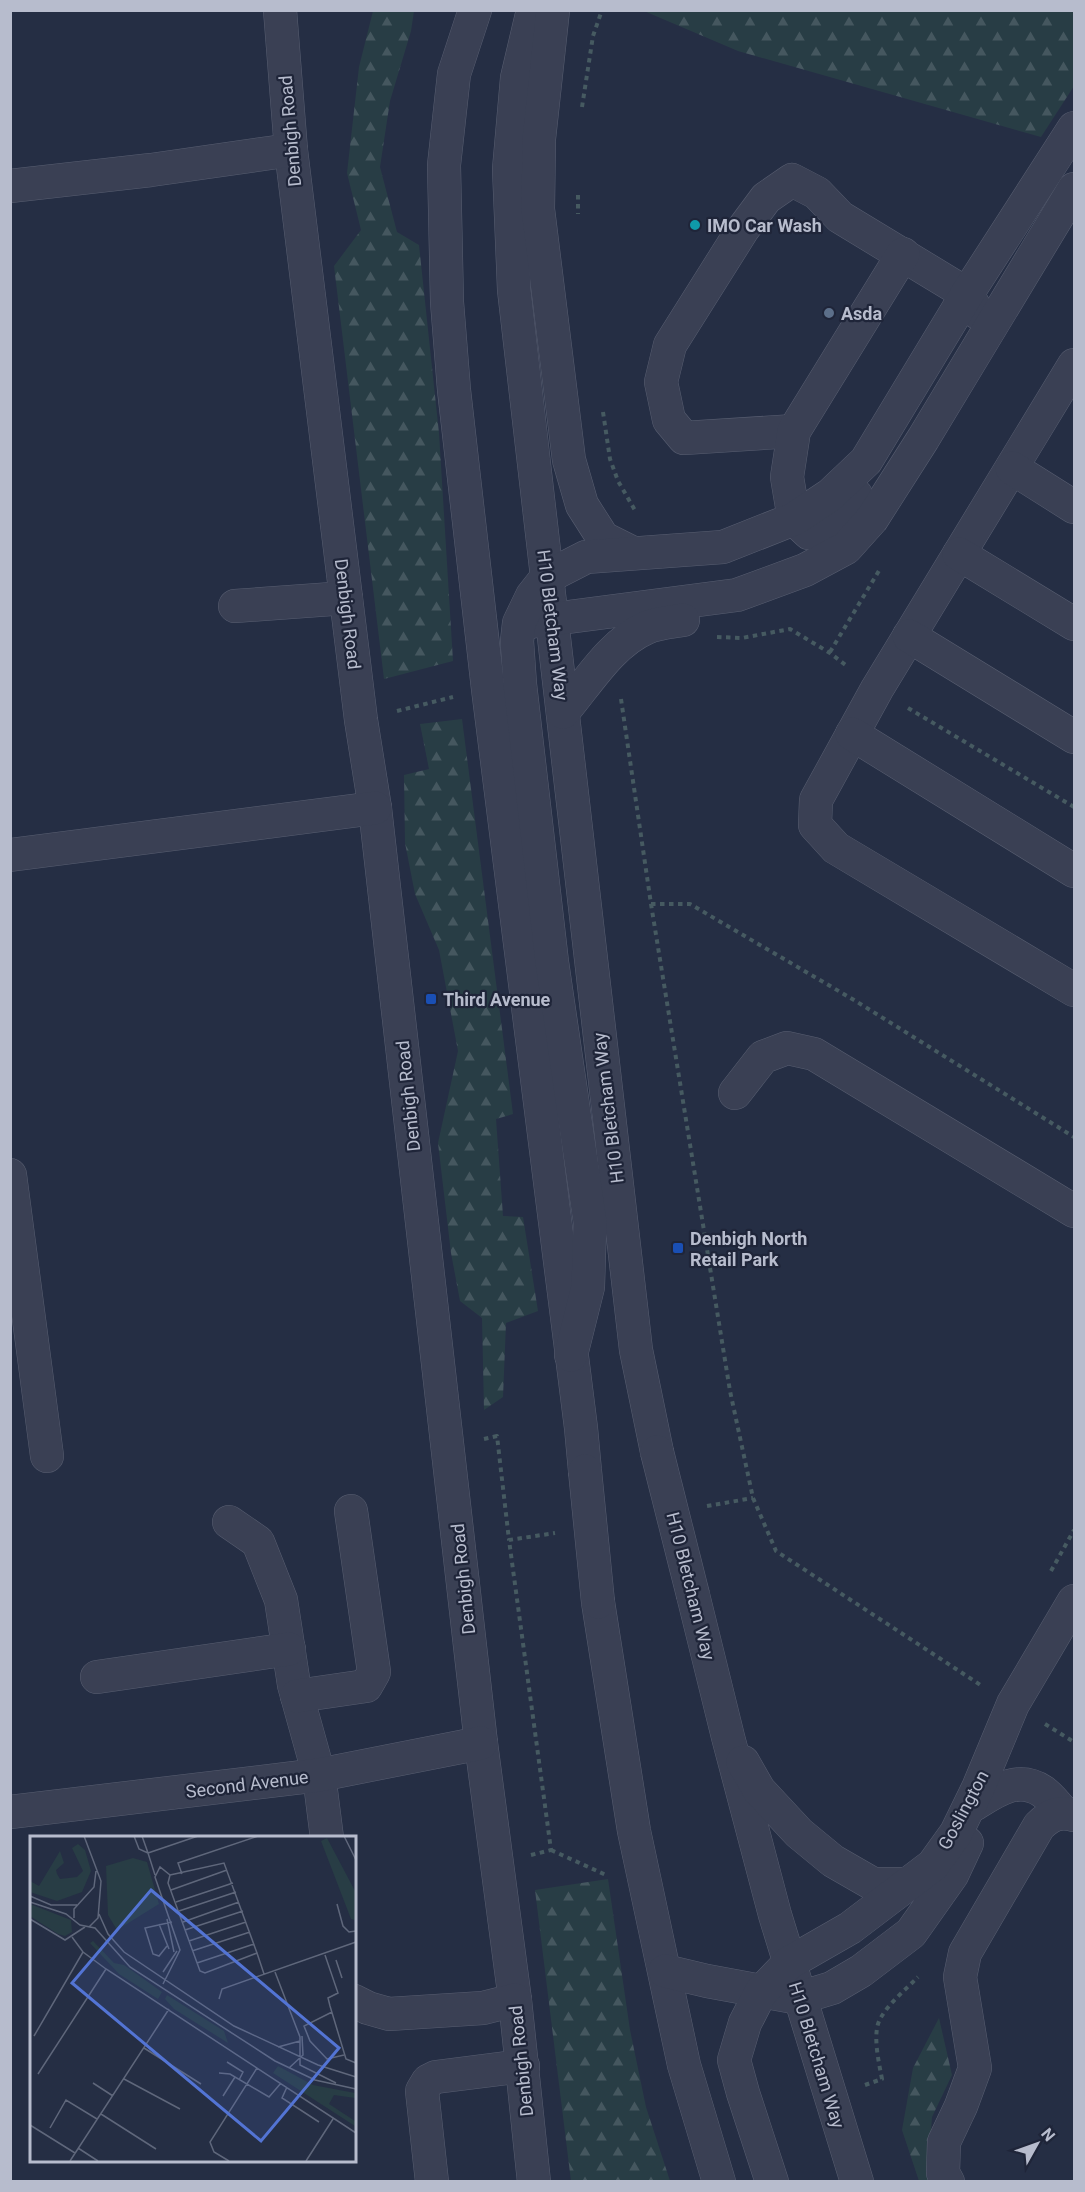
<svg xmlns="http://www.w3.org/2000/svg" width="1085" height="2192" viewBox="0 0 1085 2192" font-family="Roboto,sans-serif">
<style>
.forest{fill:url(#forest-firs)}
.lines{fill:none;stroke-linecap:round;stroke-linejoin:round}
.minor-casing{stroke:#585e71;stroke-width:34}
.path{stroke:#465a61;stroke-width:4;stroke-dasharray:4.5 4.5;stroke-linecap:butt}
.minor{stroke:#3a4054;stroke-width:33}
.minor-bridge-casing{stroke:#585e71;stroke-width:34;stroke-linecap:butt}
.minor-bridge{stroke:#3a4054;stroke-width:33}
.culture-dot{fill:#0f9aa8;stroke:#1f2539;stroke-width:2}
.service-dot{fill:#5c6f8a;stroke:#1f2539;stroke-width:2}
.transit-dot{fill:#1a4fb4;stroke:#1f2539;stroke-width:2}
.labels{text-anchor:middle;dominant-baseline:central;stroke-width:4.5;stroke-linejoin:round;paint-order:stroke}
.street-label{font-size:18px;fill:#b7bccd;stroke:#1f2539}
.poi-label{font-size:18px;font-weight:bold;fill:#b7bccd;stroke:#1f2539;text-anchor:start}
.inset-road{fill:none;stroke:#5f677b;stroke-width:1.5}
.view{fill:#5374d4;fill-opacity:0.15;stroke:#5374d4;stroke-width:3}
.inset-edge{fill:none;stroke:#b7bccd;stroke-width:3}
</style>
<defs>
<pattern id="forest-firs" width="22" height="20" patternUnits="userSpaceOnUse" patternTransform="scale(1.5)"><rect width="22" height="20" fill="#283d45"/><path d="M5 1l3.5 6h-7zM16 11l3.5 6h-7z" fill="#45575f"/></pattern>
</defs>
<rect width="100%" height="100%" fill="#252e44"/>
<g class="forest">
<path d="M373,11H414L411,31L390,101L380,167L397,232L419,245L439,433L453,661L384,679L334,266L361,230L347,173L359,67Z"/>
<path d="M644,11H1074V86L1041,137L738,51Z"/>
<path d="M462,719L513,1114L496,1119L503,1216L523,1217L538,1311L506,1323L503,1397L484,1410L482,1318L460,1301L451,1253L438,1143L458,1051L439,950L415,894L405,843L404,775L429,769L420,724Z"/>
<path d="M608,1879L630,2030L646,2107L670,2181H571L535,1890Z"/>
<path d="M939,2018L952,2075L932,2117L928,2174L932,2181H919L902,2130L913,2068Z"/>
</g>
<g class="lines">
<defs>
<g id="minor">
<path d="M280,10L291,150L361,720L375,808L481,1743L515,2000L534,2182"/>
<path d="M475,10L454,74L444,165L447,302L454,390L488,689L581,1428L585,1471"/>
<path d="M533,10L517,78L509,169L514,290L636,1350L657,1452"/>
<path d="M553,10L539,139L538,209L569,460L582,505L603,538L631,552"/>
<path d="M10,186L151,170L291,150"/>
<path d="M1074,365L877,689L816,800L815,825L836,848L1074,990"/>
<path d="M794,431L684,438L669,420L661,382L670,345L743,229L766,198L792,180L817,193L840,217L967,294L978,313"/>
<path d="M1012,468L1074,507"/>
<path d="M856,495C843,510 829,528 809,533L794,519L787,477L794,431L903,254"/>
<path d="M959,554L1074,624"/>
<path d="M235,606L346,598"/>
<path d="M530,622L737,595L805,570L846,548L872,519L923,439L1074,189"/>
<path d="M909,636L1074,737"/>
<path d="M563,712C587,684 611,643 646,628C657,623 671,622 683,620"/>
<path d="M852,734L1074,871"/>
<path d="M10,855L375,808"/>
<path d="M735,1093L763,1057L787,1048L814,1054L1074,1211"/>
<path d="M10,1175L47,1456"/>
<path d="M571,1355L588,1287L590,1222L552,962L520,684L517,641L519,623L532,596L547,577L586,557L723,547L794,519L830,495L866,461L967,294L1074,128"/>
<path d="M229,1522L258,1542L281,1600L294,1685L319,1775L327,1838"/>
<path d="M693,1595L728,1737L775,1915L857,2182"/>
<path d="M598,1602L634,1831L684,2065L719,2182"/>
<path d="M97,1677L289,1649"/>
<path d="M297,1696L366,1686L374,1672L351,1511"/>
<path d="M743,1762L759,1790L799,1833L833,1861L873,1884H909"/>
<path d="M975,1804C996,1791 1018,1775 1042,1791C1050,1796 1056,1805 1063,1812"/>
<path d="M10,1812L319,1775L481,1743"/>
<path d="M665,1971L707,1981L799,1998L832,1988L861,1971L911,1933L952,1875L967,1843"/>
<path d="M354,2001L368,2008L389,2014L483,2008L515,2000"/>
<path d="M432,2182L422,2091L428,2081L436,2077L523,2066"/>
<path d="M772,2182L743,2093L734,2060L745,2023L761,1992L789,1963L850,1928L933,1865L956,1833L978,1788L1013,1704L1074,1601"/>
<path d="M948,2182L943,2173L944,2142L961,2106L975,2068L960,1977L965,1953L1039,1826C1050,1815 1059,1811 1074,1815"/>
</g>
</defs>
<use href="#minor" class="minor-casing"/>
<g class="path">
<path d="M582,107L593,36L602,10"/>
<path d="M578,195V214"/>
<path d="M603,412L610,459L618,481L636,512"/>
<path d="M717,637L742,638L790,629L830,653L847,666"/>
<path d="M830,652L880,569"/>
<path d="M621,699L651,904L730,1391L753,1498L776,1551L982,1686"/>
<path d="M908,708L1074,807"/>
<path d="M397,711L453,697"/>
<path d="M651,904H690L854,1000L1074,1137"/>
<path d="M484,1439L497,1436L509,1540"/>
<path d="M707,1506L753,1498"/>
<path d="M1051,1571L1074,1530"/>
<path d="M1045,1724L1074,1742"/>
<path d="M551,1850L606,1875"/>
<path d="M531,1855L551,1850L509,1540L555,1533"/>
<path d="M865,2085L882,2079C879,2063 872,2034 880,2019C889,2003 905,1990 918,1977"/>
</g>
<use href="#minor" class="minor"/>
<defs>
<g id="minor-bridge">
<path d="M657,1452L693,1595"/>
<path d="M585,1471L598,1602"/>
</g>
</defs>
<use href="#minor-bridge" class="minor-bridge-casing"/>
<use href="#minor-bridge" class="minor-bridge"/>
</g>
<circle class="culture-dot" cx="695" cy="225" r="6"/>
<circle class="service-dot" cx="829" cy="313" r="6"/>
<g class="transit-dot">
<rect x="425" y="993" width="12" height="12" rx="3"/>
<rect x="672" y="1242" width="12" height="12" rx="3"/>
</g>
<g class="labels">
<g class="street-label">
<text transform="translate(290 131) rotate(-95)">Denbigh Road</text>
<text transform="translate(348 614) rotate(83)">Denbigh Road</text>
<text transform="translate(553 625) rotate(83)">H10 Bletcham Way</text>
<text transform="translate(408 1096) rotate(-96)">Denbigh Road</text>
<text transform="translate(608 1108) rotate(-97)">H10 Bletcham Way</text>
<text transform="translate(463 1579) rotate(-96)">Denbigh Road</text>
<text transform="translate(691 1586) rotate(76)">H10 Bletcham Way</text>
<text transform="translate(247 1784) rotate(-7)">Second Avenue</text>
<text transform="translate(963 1810) rotate(-62)">Goslington</text>
<text transform="translate(817 2055) rotate(73)">H10 Bletcham Way</text>
<text transform="translate(521 2061) rotate(-96)">Denbigh Road</text>
</g>
<g class="poi-label">
<text x="707" y="225">IMO Car Wash</text>
<text x="841" y="313">Asda</text>
<text x="443" y="999">Third Avenue</text>
<text x="690" y="1238">Denbigh North<tspan x="690" dy="21">Retail Park</tspan></text>
</g>
</g>
<g transform="translate(30 1836)">
<rect width="326" height="326" fill="#252e44"/>
<path d="M0,68L41,84L42,96L35,100L28,98L0,80Z" fill="#283d45"/>
<path d="M297,2L325,55V84L321,83L291,5ZM48,8L55,14L61,35L52,56L27,65L0,56V45L9,50L30,15L34,27L26,34L27,38L30,43L47,41L53,35L42,12ZM103,22L117,26L129,68L87,94L78,79L76,30ZM63,105L84,127L94,129L132,156L128,163L89,138L60,107ZM137,159L194,195L198,207L144,173L135,163ZM248,230L283,249L325,257V262L304,259L299,268L325,285V290L243,237Z" fill="#283d45"/>
<path class="inset-road" d="M54,0L71,45L68,82L59,91M104,0L109,13L118,17L125,39M112,0L118,17L168,0M314,0L326,24M152,38L148,27L228,0M141,54L197,34M0,60L21,69H47M0,66L36,78L50,89L65,92L100,131L245,225L285,244L326,253M146,66L203,47M307,68L313,90L319,96L326,95M149,75L206,56M69,78L78,98L94,116L204,190L288,229L326,241M44,82V73L64,51L66,35M0,83L35,104L55,91M137,83L144,116M153,86L209,66M129,88L139,113M155,94L213,75M42,101L53,116L76,133L326,297M159,105L216,86M137,110L129,120L123,118L115,92L142,86M162,115L220,96M227,117L234,138M295,119L308,157L298,162L300,170L316,223L326,227M306,124L312,142M167,127L224,108M133,136L147,115M245,136L270,201V229L306,247M133,148L150,114L125,41L130,31L140,39L138,47L170,135L175,137L227,117L194,27L140,39M189,163L192,153L326,106M302,176L274,190L280,205L297,223L314,219M4,200L53,116M248,211L270,205M114,212L171,248M197,226L213,236L209,244M259,232L273,219L272,200M189,237L200,238L239,261L251,247M8,238L76,133M94,243L150,273M63,247L83,260M257,251L252,262L289,286M193,260L205,241M71,278L126,313M0,289L45,317M20,292L36,264L67,283M48,312L68,325M40,325L139,173M199,325L184,316L180,306L227,232M276,325L303,283"/>
<path class="view" d="M121,54L309,212L231,305L42,147Z"/>
<rect width="326" height="326" class="inset-edge"/>
</g>
<rect width="1085" height="2192" fill="none" stroke="#b7bccd" stroke-width="24"/>
<g transform="translate(1037 2144) rotate(50)" stroke="#1f2539" stroke-width="4.5" paint-order="stroke">
<path d="M0-4.5L10 22L0 15L-10 22Z" fill="#b7bccd"/>
<text y="-9" font-size="16" font-weight="bold" text-anchor="middle" fill="#b7bccd">N</text>
</g>
</svg>
